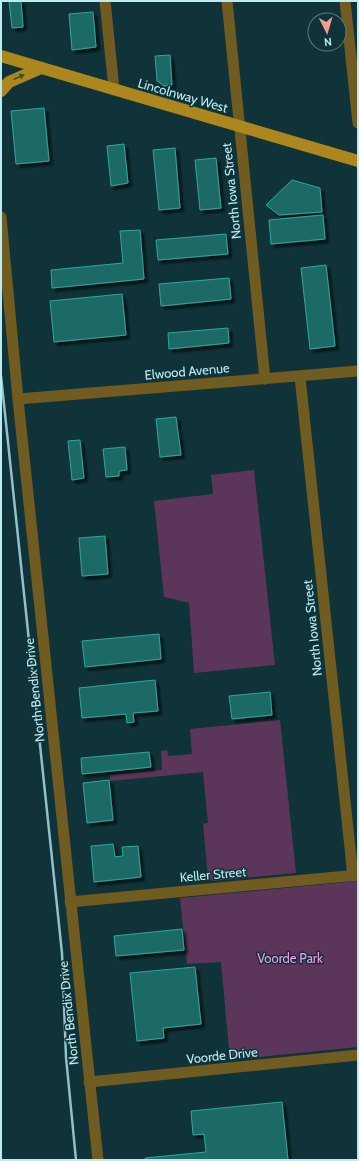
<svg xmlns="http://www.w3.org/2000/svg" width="359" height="1161" viewBox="0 0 359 1161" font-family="Cabin,sans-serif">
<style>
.green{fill:#5c365a}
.building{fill:#1f6b66;stroke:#2da79f;filter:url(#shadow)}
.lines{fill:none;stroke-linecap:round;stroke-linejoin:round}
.minor{stroke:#705b20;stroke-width:11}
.major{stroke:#ab871d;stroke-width:12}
.rail{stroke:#93c1c9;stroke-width:2.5}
.oneway{fill:#3e4c30}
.labels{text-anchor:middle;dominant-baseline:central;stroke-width:3;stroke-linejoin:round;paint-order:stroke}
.street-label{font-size:13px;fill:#bbecf5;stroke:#0f3338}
.park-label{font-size:13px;fill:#f49bef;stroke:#0f3338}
</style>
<defs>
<filter id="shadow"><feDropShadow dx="3.5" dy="3.5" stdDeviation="1" flood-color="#0009"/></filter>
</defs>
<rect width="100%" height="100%" fill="#0f3338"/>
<g class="green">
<path d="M254,470L275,665L194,673L189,603L164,597L154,501L213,494L211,475Z"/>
<path d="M280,720L296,873L213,881L208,878L203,824L208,823L203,772L110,781V775L162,770L161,751L167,750L168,756L192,754L190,729Z"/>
<path d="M358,881V1047L230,1060L221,962L187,964L180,898Z"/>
</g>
<g class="building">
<path d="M9,1H21L23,27L12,28Z"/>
<path d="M93,12L96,47L72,50L69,14Z"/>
<path d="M170,55L172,85L164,86L157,81L155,56Z"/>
<path d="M44,108L49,161L16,164L11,111Z"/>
<path d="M124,144L128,183L111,186L107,146Z"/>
<path d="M175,148L180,208L159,210L153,150Z"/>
<path d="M216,158L221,208L200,210L195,160Z"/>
<path d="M292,180L320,188L322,212L279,215L266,205Z"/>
<path d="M323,215L325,239L271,244L269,220Z"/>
<path d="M140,230L144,279L52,288L51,270L123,263L120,231Z"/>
<path d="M226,234L228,254L158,260L156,240Z"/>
<path d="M326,265L335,346L310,349L301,268Z"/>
<path d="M229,278L231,299L161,306L159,284Z"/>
<path d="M122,294L126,335L54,342L50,301Z"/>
<path d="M228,328L229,343L169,349L168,333Z"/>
<path d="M176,417L181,455L160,457L156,419Z"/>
<path d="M80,440L84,478L72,480L68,441Z"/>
<path d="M125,447L127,470L119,471V476L106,477L103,449Z"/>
<path d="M105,536L108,574L82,576L79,538Z"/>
<path d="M159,634L161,659L85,667L82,641Z"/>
<path d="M155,680L158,711L133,713L134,722L127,723L126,714L82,718L79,688Z"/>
<path d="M270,692L272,715L232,719L229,696Z"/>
<path d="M149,752L151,767L82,774L81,758Z"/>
<path d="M109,780L113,820L87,823L83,783Z"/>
<path d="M113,844L115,857L123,856L122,847L138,846L141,877L94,882L91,846Z"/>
<path d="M182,929L184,950L116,956L114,936Z"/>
<path d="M195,967L201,1024L163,1028L164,1038L137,1041L130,973Z"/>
<path d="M282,1102L288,1160H145V1158L206,1152L204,1134L193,1135L191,1111Z"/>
</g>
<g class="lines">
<g class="minor">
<path d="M105,1L114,89"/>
<path d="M227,1L265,379"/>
<path d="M345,1L358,123"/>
<path d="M1,217L18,399L98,1160"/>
<path d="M300,377L353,876"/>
<path d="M18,399L358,371"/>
<path d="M70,902L358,875"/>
<path d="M89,1082L358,1055"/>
</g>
<g class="major">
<path d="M1,56L358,161"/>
<path d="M1,91L9,82L41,68"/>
</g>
<path class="rail" d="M1,376L62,953L66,1057L76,1160"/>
</g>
<defs><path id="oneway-solid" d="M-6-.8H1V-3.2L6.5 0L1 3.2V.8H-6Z"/></defs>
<use class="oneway" href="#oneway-solid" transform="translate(19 77) rotate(-25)"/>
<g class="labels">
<g class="street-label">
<text transform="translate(183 95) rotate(16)">Lincolnway West</text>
<text transform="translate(231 191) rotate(-96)">North Iowa Street</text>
<text transform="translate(187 371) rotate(-5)">Elwood Avenue</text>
<text transform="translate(312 628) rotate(-96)">North Iowa Street</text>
<text transform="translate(34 690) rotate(-96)">North Bendix Drive</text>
<text transform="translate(213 874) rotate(-5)">Keller Street</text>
<text transform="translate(68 1013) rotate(-96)">North Bendix Drive</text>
<text transform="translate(222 1055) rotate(-6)">Voorde Drive</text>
</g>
<g class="park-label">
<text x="290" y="958">Voorde Park</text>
</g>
</g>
<rect width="359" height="1161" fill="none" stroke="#bbecf5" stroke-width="4"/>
<g transform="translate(327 32) rotate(175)"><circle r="19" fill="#0f3338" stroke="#547d84"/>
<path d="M0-3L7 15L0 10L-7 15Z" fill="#f59d90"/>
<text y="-6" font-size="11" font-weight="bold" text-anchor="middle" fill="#bbecf5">N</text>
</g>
</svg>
